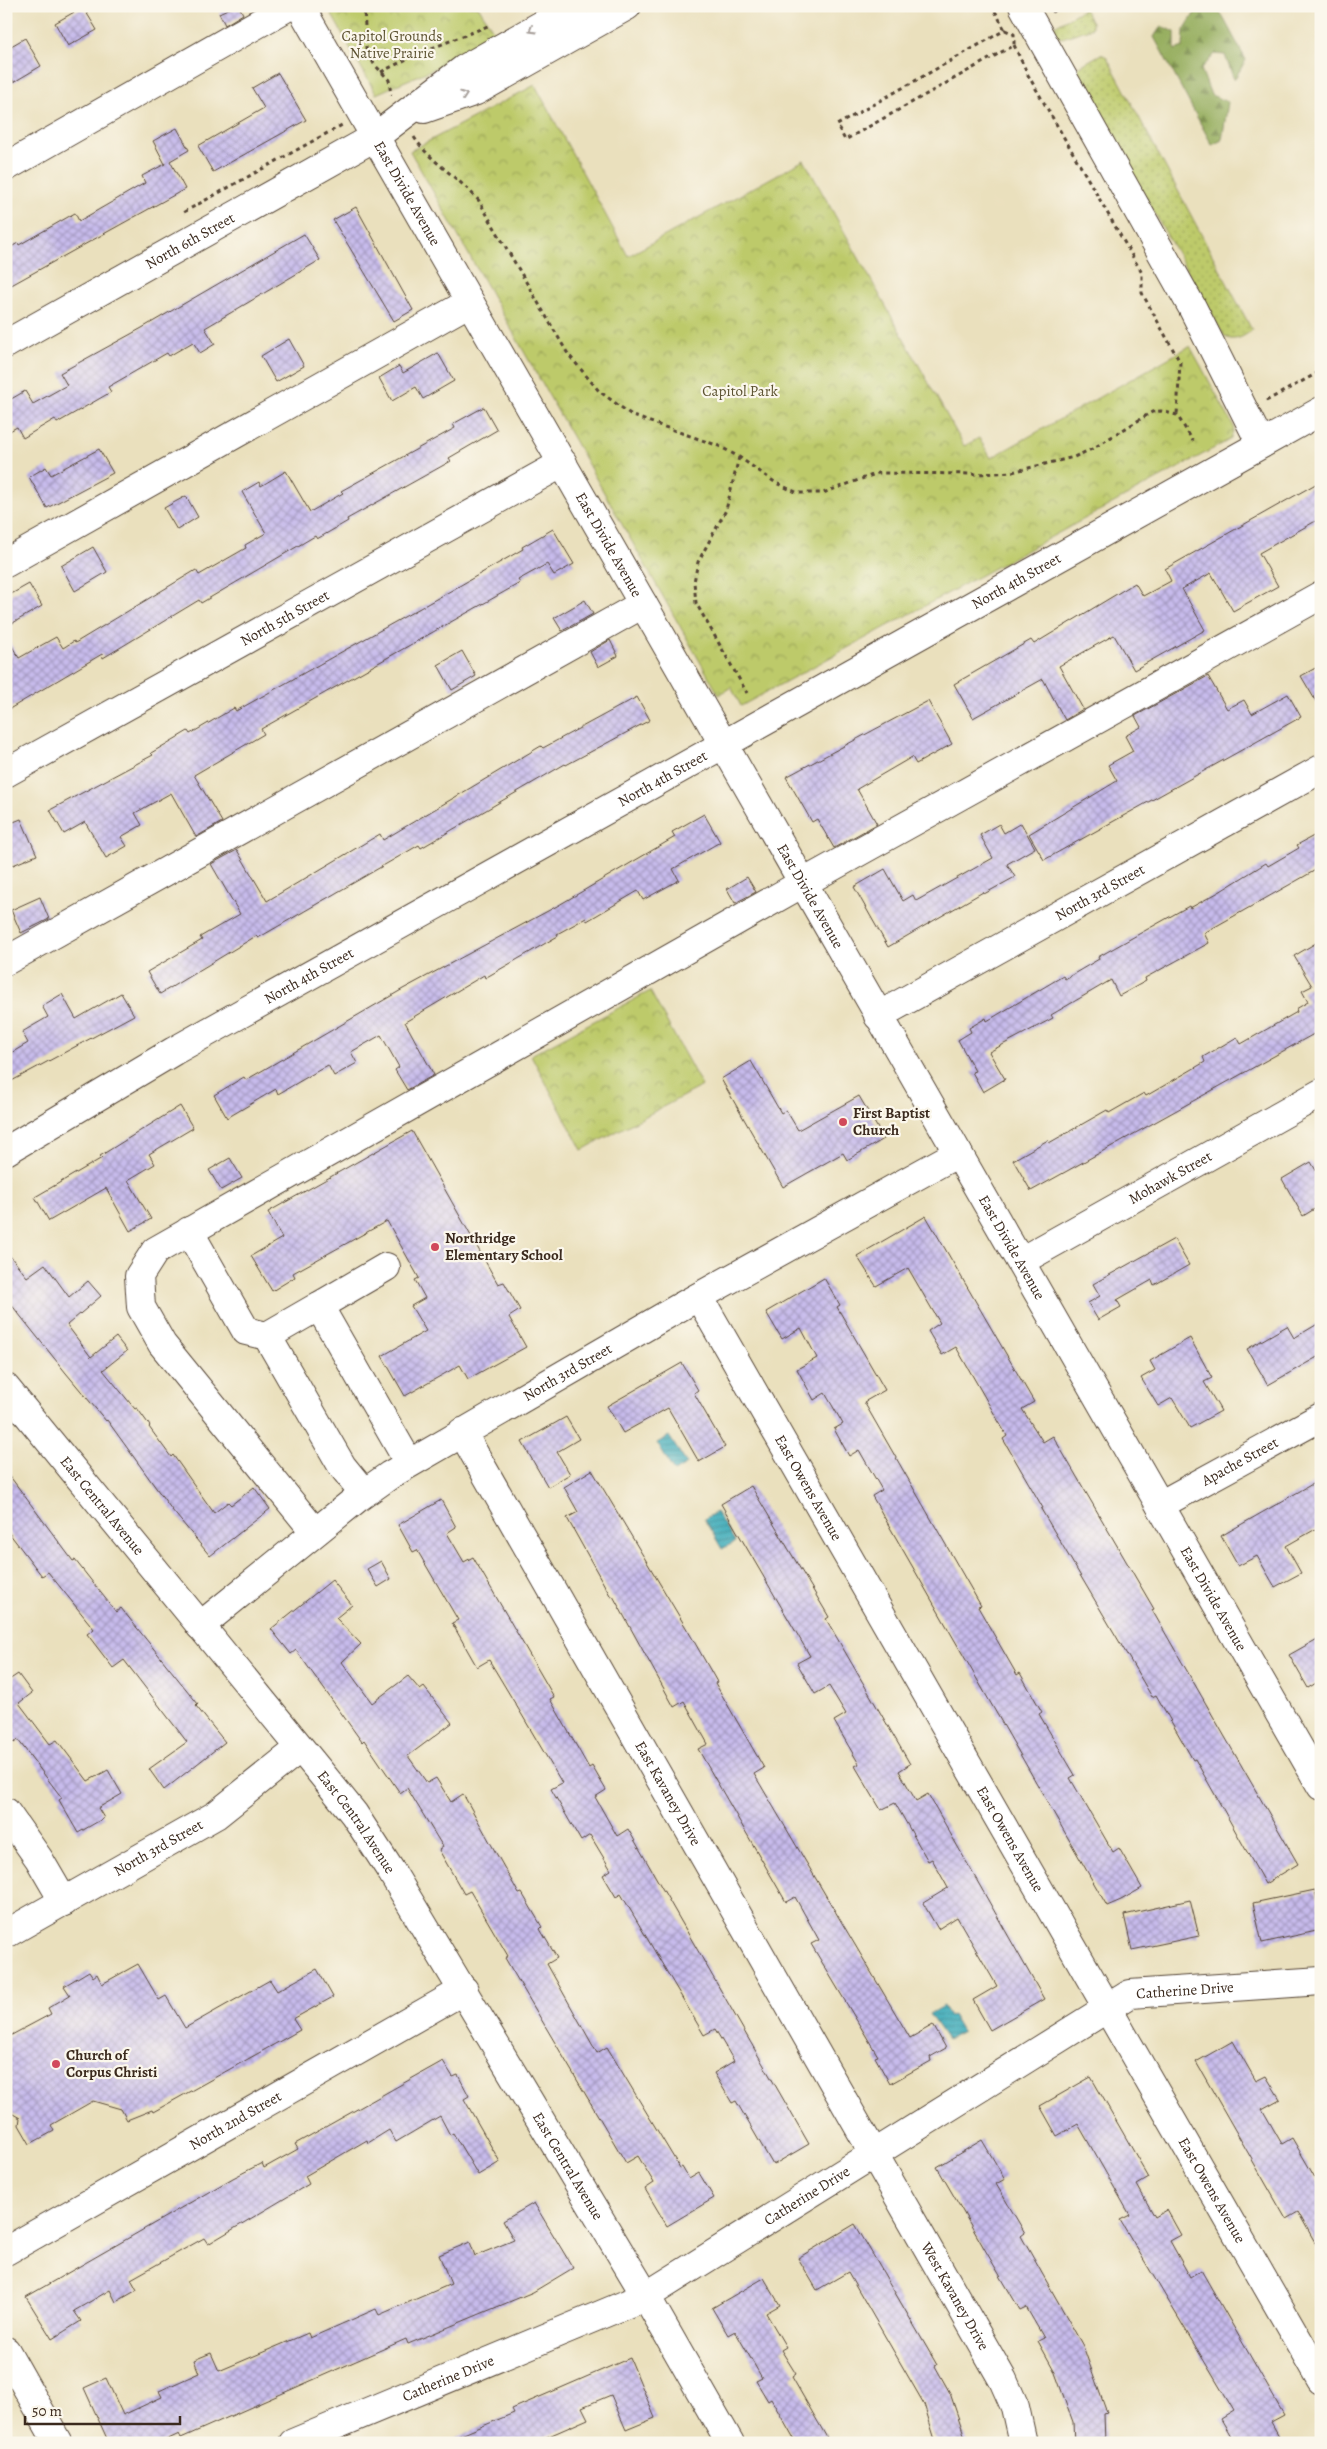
<svg xmlns="http://www.w3.org/2000/svg" width="1327" height="2449" viewBox="0 0 1327 2449" font-family="Alegreya,serif">
<style>
.grass{fill:url(#grass-dots);stroke:#7c7a44}
.forest{fill:url(#forest-firs);stroke:#686c3e}
.park{fill:url(#park-crowns);stroke:#7c7a44}
.water{fill:url(#water-rules);stroke:#3c6b6c}
.building{fill:url(#building-cross-hatch)}
.lines{fill:none;stroke-linecap:round;stroke-linejoin:round}
.minor-casing{stroke:#554536;stroke-width:30}
.path{stroke:#554536;stroke-width:3;stroke-dasharray:4 4;stroke-linecap:butt}
.minor{stroke:#fff;stroke-width:28}
.oneway{stroke:#a79f9a}
.poi-dot{fill:#d1495b;stroke:#fbf7ec;stroke-width:2}
.labels{text-anchor:middle;dominant-baseline:central;stroke-width:4.5;stroke-linejoin:round;paint-order:stroke}
.park-label{font-size:15px;fill:#5c5231;stroke:#fbf7ec}
.street-label{font-size:15px;fill:#3b2a1e;stroke:#fbf7ec}
.poi-label{font-size:15px;font-weight:bold;fill:#3b2a1e;stroke:#fbf7ec;text-anchor:start}
</style>
<defs>
<pattern id="grass-dots" width="8" height="8" patternUnits="userSpaceOnUse" patternTransform="scale(1.25)"><rect width="8" height="8" fill="#bdca6b"/><path d="M2 2h.1M6 6h.1" fill="none" stroke="#9ba457" stroke-width="1.8" stroke-linecap="round"/></pattern>
<pattern id="forest-firs" width="22" height="20" patternUnits="userSpaceOnUse" patternTransform="scale(1.25)"><rect width="22" height="20" fill="#96ae5f"/><path d="M5 1l3.5 6h-7zM16 11l3.5 6h-7z" fill="#7c8e4e"/></pattern>
<pattern id="park-crowns" width="20" height="18" patternUnits="userSpaceOnUse" patternTransform="scale(1.25)"><rect width="20" height="18" fill="#bdca6b"/><path d="M2 6a3 3 0 1 1 6 0M12 15a3 3 0 1 1 6 0" fill="none" stroke="#9ba457"/></pattern>
<pattern id="water-rules" width="6" height="5" patternUnits="userSpaceOnUse" patternTransform="scale(1.25)"><rect width="6" height="5" fill="#3dacba"/><path d="M0 2.5h6" fill="none" stroke="#348c97"/></pattern>
<pattern id="building-cross-hatch" width="8" height="8" patternUnits="userSpaceOnUse" patternTransform="scale(1.25)"><rect width="8" height="8" fill="#c7bbec"/><path d="M0 0l8 8M0 8l8-8" fill="none" stroke="#a398bf"/></pattern>
</defs>
<rect width="100%" height="100%" fill="#fbf7ec"/>
<filter id="ink" filterUnits="userSpaceOnUse"><feTurbulence type="fractalNoise" baseFrequency=".02" numOctaves="2"/><feDisplacementMap in="SourceGraphic" scale="10" xChannelSelector="R" yChannelSelector="G"/><feConvolveMatrix kernelMatrix="1 2 1 2 8 2 1 2 1" color-interpolation-filters="sRGB"/></filter>
<filter id="wash" filterUnits="userSpaceOnUse"><feTurbulence type="fractalNoise" baseFrequency=".0096" numOctaves="4" result="noise"/><feDisplacementMap in="SourceGraphic" scale="20" xChannelSelector="R" yChannelSelector="G"/><feGaussianBlur stdDeviation="1.12" result="paint"/><feColorMatrix in="noise" values="0 0 0 0 0 0 0 0 0 0 0 0 0 0 0 0 0 1.4 0 .05"/><feComposite in="paint" operator="in"/></filter>
<g filter="url(#wash)">
<rect width="100%" height="100%" fill="#eae0bd"/>
<g class="grass">
<path d="M1084,9L1092,22V28L1062,38L1056,36L1051,28Z"/>
<path d="M1101,54L1107,57L1252,330C1244,337 1233,343 1224,336L1079,79L1076,71L1080,66Z"/>
</g>
<path class="forest" d="M1199,6H1217L1246,60L1234,80L1225,55L1215,54L1201,69L1211,95L1228,102L1222,140L1212,145L1154,37L1161,26L1175,32V50L1183,47L1184,30Z"/>
<g class="park">
<path d="M327,6H478L499,40L376,94Z"/>
<path d="M535,85L628,256L804,160L964,446L979,438L991,458L1190,346L1234,427L1231,439L741,706L731,687L719,695L410,151Z"/>
<path d="M650,991L702,1086L582,1150L531,1055Z"/>
</g>
<g class="water">
<path d="M669,1436L687,1464L674,1472L657,1443Z"/>
<path d="M716,1512L735,1542L722,1549L704,1519Z"/>
<path d="M943,2006L949,2016L952,2015L962,2032L947,2040L929,2014Z"/>
</g>
<g id="blocks">
<g class="building">
<path d="M234,6H239L243,14L225,25L219,13Z"/>
<path d="M83,7L97,30L68,46L55,23Z"/>
<path d="M25,38L41,66L14,82L6,69V49Z"/>
<path d="M278,73L306,120L213,172L198,146L264,108L252,88Z"/>
<path d="M177,128L189,150L170,161L185,189L6,288V250L18,243L19,245L75,213L79,221L145,183L142,176L165,164L153,141Z"/>
<path d="M356,207L413,310L394,321L333,220Z"/>
<path d="M304,234L320,260L205,328L215,344L200,353L193,342L169,356L167,353L108,387L111,392L57,423L55,419L23,438L17,427L6,433V402L25,391L33,404L67,385L60,373L142,328Z"/>
<path d="M289,339L304,366L276,382L261,356Z"/>
<path d="M438,353L454,381L423,399L416,387L392,401L379,378L399,366L403,373Z"/>
<path d="M484,407L497,430L449,458L451,461L347,519L348,521L317,539L315,536L201,603L199,600L103,658L102,654L6,711V636L19,658L56,637L63,648L74,641L75,643L196,570L199,575L246,548L245,545L266,533L242,492L259,482L261,486L286,471L310,512L343,493L341,491L455,428L453,424Z"/>
<path d="M99,449L113,473L47,508L29,477L46,467L51,475Z"/>
<path d="M1321,481V518L1259,553L1278,586L1233,611L1211,573L1182,589L1205,630L1134,670L1114,635L1059,666L1083,709L1065,720L1043,679L973,718L954,684L1031,640L1034,644L1135,583L1143,596L1171,581L1165,569Z"/>
<path d="M186,496L198,517L177,530L164,508Z"/>
<path d="M553,529L574,564L554,575L547,564L518,580L520,583L261,729L264,734L194,775L222,822L196,837L171,793L135,813L142,825L121,837L127,846L106,858L85,822L64,834L50,810L153,755L151,753L188,731L190,734L234,708L236,711L454,589L523,549L522,547Z"/>
<path d="M93,547L107,572L75,591L61,566Z"/>
<path d="M29,584L42,606L6,627V597Z"/>
<path d="M585,600L593,614L562,631L554,618Z"/>
<path d="M610,640L618,656L598,667L590,652Z"/>
<path d="M462,651L476,676L452,690L438,665Z"/>
<path d="M1321,665V710L1301,676Z"/>
<path d="M1208,676L1227,709L1244,700L1252,714L1288,694L1301,717L1044,860L1029,834L1117,781L1108,765L1133,751L1125,736L1141,727L1135,716Z"/>
<path d="M637,697L650,720L566,765L565,764L421,848L419,845L258,938L256,936L160,994L147,972L202,940L200,937L240,914L211,864L237,850L267,901L380,834L383,840L541,746L543,748Z"/>
<path d="M928,701L952,744L916,764L912,757L857,789L877,824L834,848L817,819L812,822L786,777Z"/>
<path d="M704,814L720,842L673,869L679,880L643,900L638,891L587,921L586,918L557,934L558,936L485,978L484,975L405,1022L434,1075L407,1090L395,1070L399,1067L381,1035L351,1052L357,1063L334,1076L328,1065L278,1094L276,1089L227,1118L214,1095L244,1077L246,1080L403,989L559,905L675,837L672,832Z"/>
<path d="M21,819L37,855L13,865L6,851V825Z"/>
<path d="M1021,823L1035,848L1007,864L1015,877L984,894L983,892L888,947L854,887L885,869L903,901L913,895L916,901L993,858L980,835L999,824L1004,833Z"/>
<path d="M1321,832V867L1204,933L1209,943L1145,978L1146,981L1119,996L1111,980L1051,1015L1053,1018L989,1052L1005,1079L983,1092L972,1072L975,1071L958,1040L971,1032L969,1028L986,1018L987,1021L1063,976L1065,979L1099,959L1098,957L1189,906L1190,908L1219,892L1266,863L1268,866L1299,848L1297,845Z"/>
<path d="M747,877L756,892L735,903L727,889Z"/>
<path d="M40,897L49,919L21,933L11,910Z"/>
<path d="M1321,940V1030L1031,1191L1013,1160L1048,1140L1049,1143L1107,1110L1109,1113L1144,1093L1146,1096L1205,1062L1203,1057L1237,1037L1241,1044L1297,1012L1296,1009L1308,1002L1302,991L1312,986L1294,956Z"/>
<path d="M121,993L134,1015L6,1084V1056L28,1043L22,1032L48,1017L42,1006L62,994L76,1019Z"/>
<path d="M751,1061L781,1113L786,1110L798,1130L859,1096L884,1139L847,1160L843,1153L783,1187L721,1079Z"/>
<path d="M180,1106L193,1128L149,1154L155,1164L128,1180L151,1219L130,1231L106,1188L49,1221L35,1197L102,1158L100,1156Z"/>
<path d="M412,1131L498,1284L504,1282L520,1310L509,1317L526,1347L468,1379L460,1365L405,1396L382,1356L426,1331L411,1306L425,1298L415,1280L419,1278L387,1221L293,1273L295,1277L272,1291L251,1256L282,1238L268,1212Z"/>
<path d="M230,1158L242,1178L221,1190L209,1170Z"/>
<path d="M1311,1162L1321,1179V1205L1303,1216L1282,1179Z"/>
<path d="M926,1216L1034,1402L1022,1409L1043,1442L1053,1436L1154,1609L1152,1610L1298,1864L1265,1884L1195,1759L1193,1760L1156,1695L1152,1697L1041,1509L1043,1508L1003,1439L1007,1436L956,1347L942,1355L928,1331L940,1323L908,1268L876,1286L857,1256Z"/>
<path d="M1174,1239L1189,1265L1154,1285L1152,1280L1117,1300L1121,1307L1098,1320L1088,1303L1100,1296L1093,1284Z"/>
<path d="M6,1251L27,1277L45,1264L69,1297L88,1281L101,1296L67,1325L91,1357L116,1337L127,1351L103,1370L135,1409L137,1408L150,1426L149,1427L171,1457L173,1455L214,1513L228,1502L231,1505L254,1487L270,1509L210,1556L172,1510L107,1420L106,1421L66,1373L6,1298Z"/>
<path d="M824,1278L840,1305L837,1307L885,1390L864,1402L981,1606L978,1607L1017,1675L1020,1673L1042,1712L1039,1714L1075,1775L1070,1778L1113,1852L1119,1848L1142,1888L1121,1900L1107,1906L872,1496L882,1490L859,1450L849,1456L834,1429L843,1424L825,1393L814,1400L797,1369L817,1358L801,1328L782,1339L766,1312Z"/>
<path d="M1321,1322V1355L1268,1385L1247,1349L1287,1326L1294,1338Z"/>
<path d="M1190,1338L1212,1378L1204,1382L1221,1411L1190,1428L1172,1398L1158,1406L1141,1378L1155,1370L1150,1361Z"/>
<path d="M682,1363L698,1390L694,1393L725,1447L699,1462L668,1408L623,1433L607,1406Z"/>
<path d="M566,1417L579,1439L557,1452L570,1474L548,1487L522,1442Z"/>
<path d="M592,1470L691,1636L717,1682L715,1683L764,1768L754,1774L910,2038L933,2025L946,2048L930,2057L931,2061L890,2084L875,2057L878,2056L811,1944L819,1940L795,1897L786,1902L698,1749L708,1744L684,1701L674,1707L613,1596L611,1597L567,1518L578,1512L564,1487Z"/>
<path d="M6,1471L73,1561L75,1560L116,1612L121,1608L198,1704L196,1706L225,1742L164,1790L149,1769L187,1742L124,1660L113,1668L87,1634L94,1629L48,1572L42,1576L6,1529Z"/>
<path d="M1321,1479V1526L1286,1546L1301,1573L1275,1587L1257,1556L1238,1566L1221,1536Z"/>
<path d="M751,1486L829,1617L826,1619L910,1764L899,1771L916,1801L928,1794L1044,1999L990,2030L973,2000L997,1986L957,1917L938,1929L923,1903L948,1888L932,1859L928,1861L895,1803L881,1810L855,1766L859,1764L834,1721L846,1714L829,1686L815,1694L797,1663L810,1656L721,1504Z"/>
<path d="M441,1500L456,1527L447,1533L464,1562L473,1557L554,1697L550,1699L589,1768L592,1766L606,1790L595,1797L617,1836L628,1829L809,2144L773,2165L736,2101L732,2103L714,2073L734,2061L715,2029L704,2035L621,1894L616,1897L603,1875L611,1870L590,1835L581,1841L551,1789L562,1783L522,1715L489,1660L477,1667L452,1623L458,1620L417,1550L413,1552L398,1525Z"/>
<path d="M381,1561L391,1579L378,1587L367,1569Z"/>
<path d="M332,1580L352,1605L336,1618L361,1644L342,1662L372,1703L408,1676L420,1690L424,1687L452,1723L408,1756L427,1783L436,1778L451,1802L463,1794L519,1894L522,1893L542,1927L540,1929L557,1958L547,1964L597,2053L607,2047L680,2168L682,2167L689,2179L699,2173L714,2198L667,2226L645,2189L654,2183L638,2156L626,2163L505,1958L508,1956L470,1891L464,1894L439,1850L443,1847L407,1788L400,1793L364,1740L362,1742L296,1650L291,1654L271,1629Z"/>
<path d="M1321,1637V1680L1308,1688L1289,1655Z"/>
<path d="M18,1674L32,1693L19,1703L50,1744L57,1740L88,1781L108,1770L122,1794L98,1808L104,1818L78,1833L59,1800L62,1798L18,1740L14,1743L6,1733V1682Z"/>
<path d="M1315,1890L1321,1917V1930L1262,1943L1253,1903Z"/>
<path d="M1190,1900L1199,1936L1132,1950L1124,1915Z"/>
<path d="M138,1964L159,2000L166,1996L185,2028L270,1980L277,1991L317,1969L333,1997L293,2019L300,2030L153,2112L152,2110L127,2120L121,2109L93,2101L51,2125L54,2131L30,2144L19,2125L20,2118L6,2110V2038L51,2014L48,2008L70,1995L64,1986L89,1971L93,1977L97,1974L102,1984Z"/>
<path d="M1233,2041L1256,2081L1266,2076L1280,2099L1262,2109L1282,2144L1292,2138L1321,2188V2253L1298,2212L1286,2219L1196,2062Z"/>
<path d="M443,2061L453,2077L458,2075L469,2096L464,2099L500,2162L478,2175L453,2133L450,2135L440,2116L396,2142L389,2130L368,2143L367,2140L305,2176L309,2184L208,2244L204,2238L131,2279L137,2290L116,2302L110,2290L74,2311L81,2321L52,2339L26,2297L233,2178L262,2163L264,2168L298,2149L295,2144Z"/>
<path d="M1091,2077L1149,2178L1137,2185L1155,2217L1167,2210L1181,2235L1170,2241L1190,2277L1201,2270L1284,2415L1271,2422L1283,2443H1235L1221,2419L1234,2411L1120,2220L1130,2215L1078,2124L1057,2136L1040,2106Z"/>
<path d="M982,2140L1005,2179L996,2184L1025,2233L1021,2236L1083,2346L1107,2413L1104,2414L1105,2443H1074L1073,2422L1054,2370L1038,2341L1044,2338L1026,2307L1020,2310L937,2167Z"/>
<path d="M534,2203L573,2268L533,2292L408,2344L406,2339L181,2438L179,2434L160,2443H109L84,2388L106,2378L123,2415L162,2397L159,2391L199,2373L194,2360L211,2353L219,2371L308,2333L310,2338L376,2309L379,2315L451,2284L439,2255L470,2242L475,2256L514,2240L503,2221Z"/>
<path d="M855,2224L937,2365L935,2366L950,2393L967,2443H936L924,2404L848,2272L817,2290L798,2258Z"/>
<path d="M764,2278L780,2305L766,2313L786,2347L781,2350L796,2374L792,2377L830,2443H796L771,2399L768,2401L756,2381L762,2378L735,2331L728,2335L712,2308Z"/>
<path d="M630,2358L655,2418L626,2430L611,2395L582,2407L588,2419L533,2443H442L514,2413L512,2409Z"/>
</g>
</g>
</g>
<g filter="url(#ink)">
<use href="#blocks" fill-opacity="0" stroke="#554536" stroke-width="1"/>
<g class="lines">
<defs>
<g id="minor">
<path id="s1" d="M300,6L1321,1786"/>
<path d="M1023,6L1192,307L1261,444"/>
<path d="M424,109L476,91L627,6"/>
<path d="M6,167L289,6"/>
<path id="s2" d="M6,344L375,137L464,69L575,6"/>
<path d="M6,563L470,302"/>
<path id="s3" d="M6,773L563,463"/>
<path d="M6,961L643,604"/>
<path id="s4" d="M878,1016L1321,769"/>
<path id="s5" d="M6,1151L174,1051L1321,411"/>
<path d="M189,1231L246,1331L267,1336"/>
<path id="s6" d="M1021,1261L1321,1093"/>
<path id="s7" d="M699,1297L1321,2380"/>
<path d="M319,1306L386,1267"/>
<path id="s8" d="M6,1388L321,1773L354,1814L391,1871L646,2296L730,2443"/>
<path id="s9" d="M462,1432L1003,2380L1015,2407L1023,2443"/>
<path d="M364,1493L342,1466L267,1336L319,1306L409,1463"/>
<path id="s10" d="M1160,1505L1321,1417"/>
<path d="M315,1532L162,1344L141,1307L139,1276L155,1251L803,883L1321,595"/>
<path id="s11" d="M200,1626L359,1497L390,1475L680,1307L958,1153"/>
<path d="M6,1812L39,1859L64,1902"/>
<path id="s12" d="M6,1934L216,1815L300,1748"/>
<path id="s13" d="M6,2251L464,1990"/>
<path d="M6,2351L58,2443"/>
<path id="s14" d="M293,2443L646,2296L1130,1994L1321,1981"/>
</g>
</defs>
<use href="#minor" class="minor-casing"/>
<g class="path">
<path d="M364,6L366,48L374,64L389,80L391,95"/>
<path d="M995,11L1005,30"/>
<path d="M1052,12L1063,6"/>
<path d="M1005,30L1014,34V45L845,140L837,125Z"/>
<path d="M1014,45L1028,75L1142,273V293L1180,362L1177,415"/>
<path d="M381,72L417,54L488,26"/>
<path d="M414,137C431,163 460,178 479,201L568,354L599,391L633,416L719,446L739,457L776,483L798,493H823L878,473L978,474L1012,472L1074,457L1092,449L1152,412L1161,411L1177,415L1193,441"/>
<path d="M184,212L342,125"/>
<path d="M1266,401L1321,371"/>
<path d="M739,457L726,510L698,562L694,582L696,603L747,693"/>
</g>
<use href="#minor" class="minor"/>
</g>
<defs><path id="oneway-chevron" d="M-2-3.5L2.5 0L-2 3.5" fill="none" stroke-width="1.6" stroke-linecap="round" stroke-linejoin="round" transform="scale(1.25)"/></defs>
<g class="oneway">
<use href="#oneway-chevron" transform="translate(532 30) rotate(150)"/>
<use href="#oneway-chevron" transform="translate(464 95) rotate(-19)"/>
</g>
</g>
<g class="poi-dot">
<circle cx="843" cy="1122" r="5"/>
<circle cx="435" cy="1247" r="5"/>
<circle cx="56" cy="2064" r="5"/>
</g>
<g class="labels">
<g class="park-label">
<text x="392" y="36">Capitol Grounds<tspan x="392" dy="17">Native Prairie</tspan></text>
<text x="740" y="391">Capitol Park</text>
</g>
<g class="street-label">
<text stroke="none"><textPath href="#s1" startOffset="216">East Divide Avenue</textPath></text>
<text stroke="none"><textPath href="#s2" startOffset="211">North 6th Street</textPath></text>
<text stroke="none"><textPath href="#s1" startOffset="621">East Divide Avenue</textPath></text>
<text stroke="none"><textPath href="#s5" startOffset="1160">North 4th Street</textPath></text>
<text stroke="none"><textPath href="#s3" startOffset="319">North 5th Street</textPath></text>
<text stroke="none"><textPath href="#s5" startOffset="755">North 4th Street</textPath></text>
<text stroke="none"><textPath href="#s4" startOffset="254">North 3rd Street</textPath></text>
<text stroke="none"><textPath href="#s1" startOffset="1026">East Divide Avenue</textPath></text>
<text stroke="none"><textPath href="#s5" startOffset="350">North 4th Street</textPath></text>
<text stroke="none"><textPath href="#s6" startOffset="171">Mohawk Street</textPath></text>
<text stroke="none"><textPath href="#s1" startOffset="1431">East Divide Avenue</textPath></text>
<text stroke="none"><textPath href="#s11" startOffset="448">North 3rd Street</textPath></text>
<text stroke="none"><textPath href="#s10" startOffset="91">Apache Street</textPath></text>
<text stroke="none"><textPath href="#s7" startOffset="220">East Owens Avenue</textPath></text>
<text stroke="none"><textPath href="#s8" startOffset="152">East Central Avenue</textPath></text>
<text stroke="none"><textPath href="#s1" startOffset="1836">East Divide Avenue</textPath></text>
<text stroke="none"><textPath href="#s9" startOffset="416">East Kavaney Drive</textPath></text>
<text stroke="none"><textPath href="#s8" startOffset="558">East Central Avenue</textPath></text>
<text stroke="none"><textPath href="#s7" startOffset="625">East Owens Avenue</textPath></text>
<text stroke="none"><textPath href="#s12" startOffset="175">North 3rd Street</textPath></text>
<text stroke="none"><textPath href="#s14" startOffset="1008">Catherine Drive</textPath></text>
<text stroke="none"><textPath href="#s13" startOffset="264">North 2nd Street</textPath></text>
<text stroke="none"><textPath href="#s8" startOffset="962">East Central Avenue</textPath></text>
<text stroke="none"><textPath href="#s7" startOffset="1030">East Owens Avenue</textPath></text>
<text stroke="none"><textPath href="#s14" startOffset="572">Catherine Drive</textPath></text>
<text stroke="none"><textPath href="#s9" startOffset="995">West Kavaney Drive</textPath></text>
<text stroke="none"><textPath href="#s14" startOffset="168">Catherine Drive</textPath></text>
</g>
<g class="poi-label">
<text x="853" y="1113">First Baptist<tspan x="853" dy="17">Church</tspan></text>
<text x="445" y="1238">Northridge<tspan x="445" dy="17">Elementary School</tspan></text>
<text x="66" y="2055">Church of<tspan x="66" dy="17">Corpus Christi</tspan></text>
</g>
</g>
<rect width="1327" height="2449" fill="none" stroke="#fbf7ec" stroke-width="25"/>
<path d="M25 2416v8h155v-8" fill="none" stroke="#3b2a1e" stroke-width="2.5"/>
<text x="32" y="2416" font-size="15" fill="#3b2a1e" stroke="#fbf7ec" stroke-width="4" paint-order="stroke">50 m</text>
</svg>
